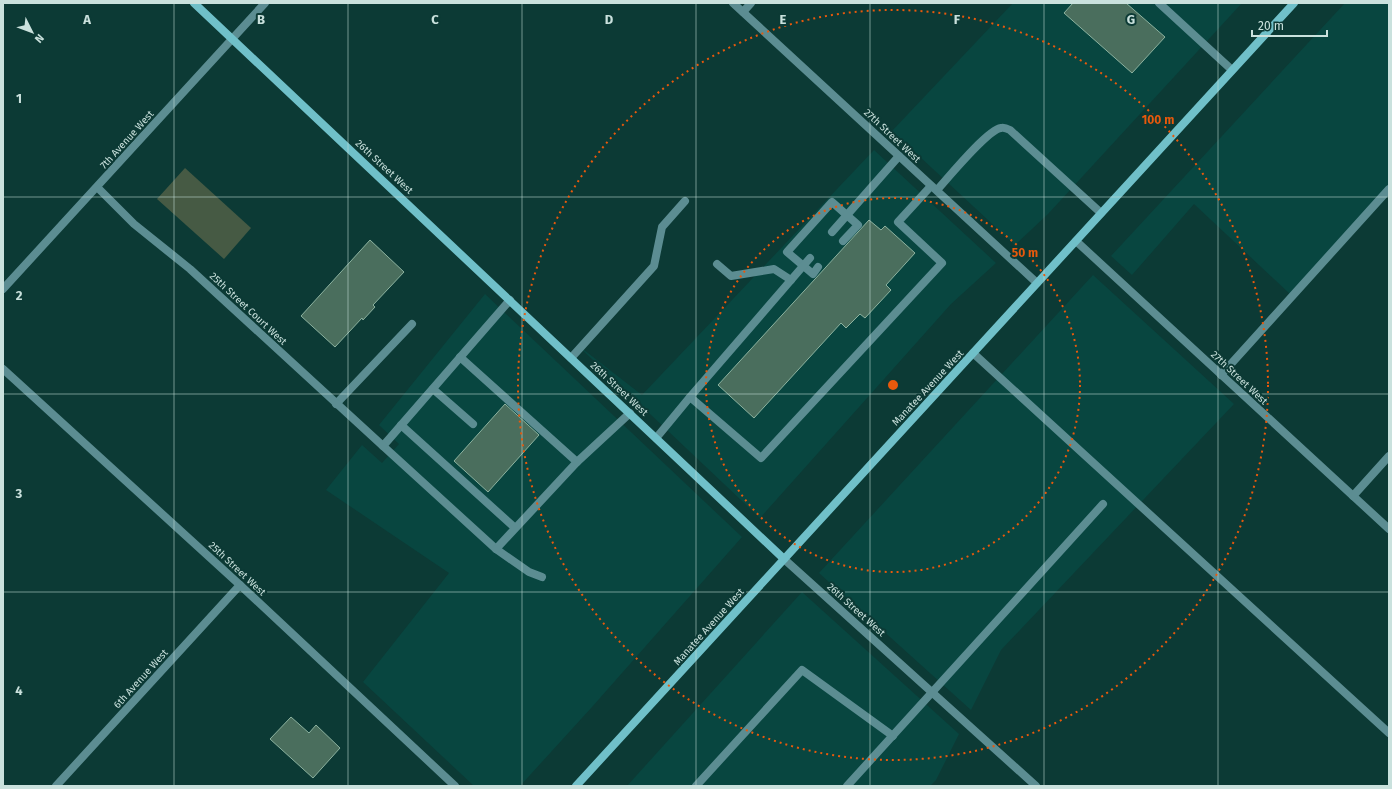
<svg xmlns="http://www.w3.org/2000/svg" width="1392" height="789" viewBox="0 0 1392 789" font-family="'Fira Sans',sans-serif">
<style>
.built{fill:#084640}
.green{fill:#465a44}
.building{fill:#4a6e5d;stroke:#8cb29f}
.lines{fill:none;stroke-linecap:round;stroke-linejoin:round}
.lane{stroke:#5c8d92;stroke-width:8}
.street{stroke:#5c8d92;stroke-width:8}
.secondary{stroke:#70c0c9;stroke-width:8}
.grid{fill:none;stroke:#cae1dd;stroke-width:1;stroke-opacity:0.55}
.ring{fill:none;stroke:#e8590c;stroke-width:2;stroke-dasharray:2 4}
.labels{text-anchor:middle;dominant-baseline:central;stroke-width:4;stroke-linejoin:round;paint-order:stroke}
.street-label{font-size:10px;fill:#cae1dd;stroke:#0c3a35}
.grid-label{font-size:13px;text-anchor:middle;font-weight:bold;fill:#cae1dd;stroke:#0c3a35;stroke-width:4;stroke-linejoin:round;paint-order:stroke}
.centre{fill:#e8590c;stroke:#0c3a35;stroke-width:2}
.ring-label{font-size:12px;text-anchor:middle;font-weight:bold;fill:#e8590c;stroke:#0c3a35;stroke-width:4;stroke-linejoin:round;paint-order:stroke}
</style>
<rect width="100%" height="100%" fill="#0c3a35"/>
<g class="built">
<path d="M1013,3H1242L1048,214L1015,245L892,131Z"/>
<path d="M1345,3H1389V193L1290,294L1194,204L1132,275L1111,256Z"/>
<path d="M874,150L996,263L951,304L760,518L575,343L642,395Z"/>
<path d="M1093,275L1234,404L1001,650L971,710L819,573Z"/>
<path d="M485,294L742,537L592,707L520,786H474L363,682L449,573L326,490L362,445L382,463L399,444L379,425Z"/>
<path d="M802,592L959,734L936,780L930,786H627Z"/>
</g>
<path class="green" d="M185,168L251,228L224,259L157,199Z"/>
<g class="building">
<path d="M1073,3H1126L1165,37L1132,73L1064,13Z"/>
<path d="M869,220L881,230L885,226L915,253L886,285L891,290L865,318L860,314L846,328L841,323L754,418L718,385Z"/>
<path d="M370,240L404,272L373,305L375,307L363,320L362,318L335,347L301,316Z"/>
<path d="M505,404L539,435L488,492L454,461Z"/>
<path d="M291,717L309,733L316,725L340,748L313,778L270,739Z"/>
</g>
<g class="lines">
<g class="lane">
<path d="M1159,3L1232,70"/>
<path d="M937,190C948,178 987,130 1001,128C1004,127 1008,129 1010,130L1101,213"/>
<path d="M832,232L899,156"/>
<path d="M717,264L731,276L774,269L791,280"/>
<path d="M818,267L813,274L787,252L832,202L858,225L843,241"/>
<path d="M510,300L383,446L496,549L529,572L542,577"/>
<path d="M973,353L1389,733"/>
<path d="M460,357L577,462"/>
<path d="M571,358L654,266L662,227L685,201"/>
<path d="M1221,375L1389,189"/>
<path d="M433,389L473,424"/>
<path d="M690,397L810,258"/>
<path d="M336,404L412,324"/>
<path d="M401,425L514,527"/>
<path d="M657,437L690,397L761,458L942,263L898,222L931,186"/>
<path d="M496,549L577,462L630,413"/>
<path d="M696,786L802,670L893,736"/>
<path d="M847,786L1103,504"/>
</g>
<g class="street">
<path d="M733,3L1037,283"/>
<path d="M743,12L751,3"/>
<path d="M98,188L134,224L190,269L383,446"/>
<path d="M1076,241L1389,529"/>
<path d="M3,289L265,3"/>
<path d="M3,369L240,585L455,786"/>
<path d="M1353,496L1389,456"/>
<path d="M784,559L1036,786"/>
<path d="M56,786L240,585"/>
</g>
<g class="secondary">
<path d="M194,3L784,559"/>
<path d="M576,786L1294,3"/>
</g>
</g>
<path class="grid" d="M174,3V786M348,3V786M522,3V786M696,3V786M870,3V786M1044,3V786M1218,3V786M3,197H1389M3,394H1389M3,592H1389"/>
<g class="ring">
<circle cx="893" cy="385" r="187"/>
<circle cx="893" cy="385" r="375"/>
</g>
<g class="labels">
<g class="street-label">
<text transform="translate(892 136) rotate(43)">27th Street West</text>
<text transform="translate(127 140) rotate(-48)">7th Avenue West</text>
<text transform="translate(384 167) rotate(43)">26th Street West</text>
<text transform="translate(248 309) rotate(43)">25th Street Court West</text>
<text transform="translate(1239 378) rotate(43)">27th Street West</text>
<text transform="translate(928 388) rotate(-47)">Manatee Avenue West</text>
<text transform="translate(619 389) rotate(43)">26th Street West</text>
<text transform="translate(237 569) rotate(43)">25th Street West</text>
<text transform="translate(856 610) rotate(42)">26th Street West</text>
<text transform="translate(709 627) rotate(-48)">Manatee Avenue West</text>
<text transform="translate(141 679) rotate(-48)">6th Avenue West</text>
</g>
</g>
<g class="grid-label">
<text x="87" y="24">A</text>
<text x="261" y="24">B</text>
<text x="435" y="24">C</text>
<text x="609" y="24">D</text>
<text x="783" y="24">E</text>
<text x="957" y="24">F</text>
<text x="1131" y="24">G</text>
<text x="19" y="103">1</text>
<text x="19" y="300">2</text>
<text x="19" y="498">3</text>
<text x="19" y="695">4</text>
</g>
<circle cx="893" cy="385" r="6" class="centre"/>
<g class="ring-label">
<text x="1158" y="124">100 m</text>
<text x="1025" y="257">50 m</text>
</g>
<rect width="1392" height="789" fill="none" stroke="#cae1dd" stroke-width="8"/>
<g transform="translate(32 32) rotate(132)" stroke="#0c3a35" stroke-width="3" paint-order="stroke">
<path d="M0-3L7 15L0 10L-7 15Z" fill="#cae1dd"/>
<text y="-6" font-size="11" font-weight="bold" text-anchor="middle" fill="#cae1dd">N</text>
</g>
<path d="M1252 30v6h75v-6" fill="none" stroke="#cae1dd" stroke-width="2"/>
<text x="1258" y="30" font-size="12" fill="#cae1dd" stroke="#0c3a35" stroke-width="3" paint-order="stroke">20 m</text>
</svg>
